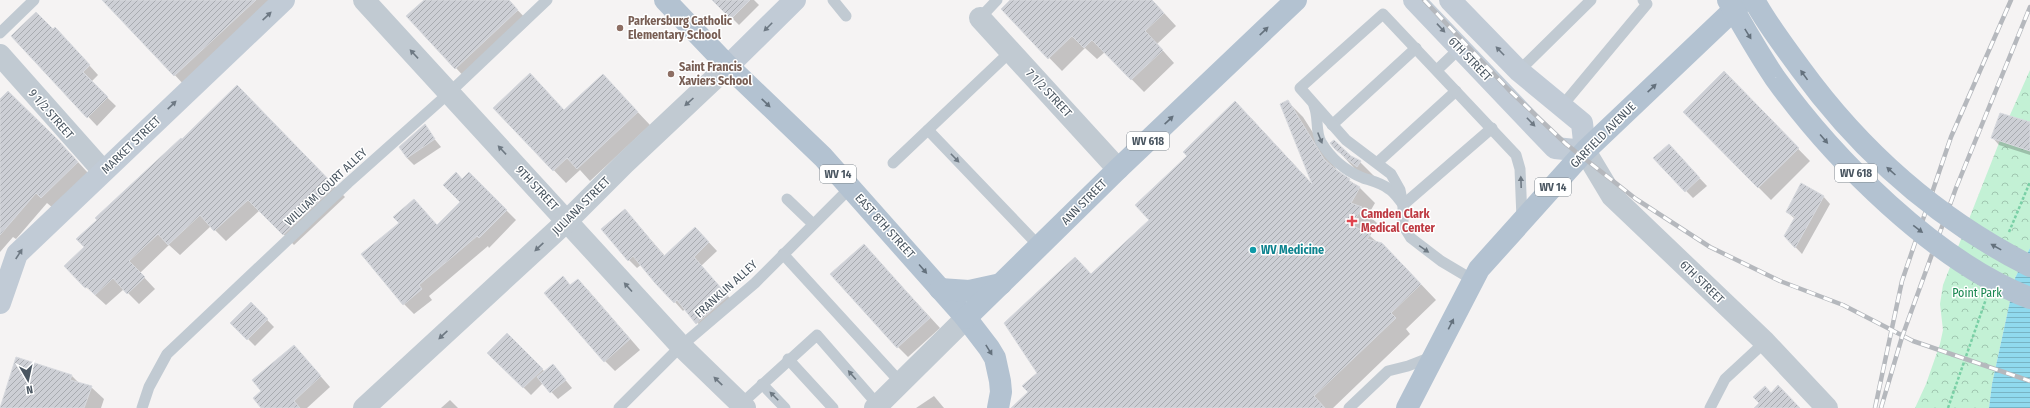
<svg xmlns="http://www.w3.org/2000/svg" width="2030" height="408" viewBox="0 0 2030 408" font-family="'Fira Sans Condensed',sans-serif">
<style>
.park{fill:url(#park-crowns)}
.water{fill:url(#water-rules)}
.shadow{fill:#0003}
.building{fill:url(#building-hatch);stroke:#d7d9de}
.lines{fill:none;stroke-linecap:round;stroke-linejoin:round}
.path{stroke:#7ad0a6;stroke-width:2.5;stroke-dasharray:3 2;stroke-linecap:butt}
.lane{stroke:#c1cad2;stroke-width:11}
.street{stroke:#c1cad2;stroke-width:22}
.secondary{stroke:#c1cbd6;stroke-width:22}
.primary{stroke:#b3c2d1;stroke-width:22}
.rail-casing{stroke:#b5b8bd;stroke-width:4.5}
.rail{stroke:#fff;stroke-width:3;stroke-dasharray:9;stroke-linecap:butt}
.primary-bridge{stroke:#b3c2d1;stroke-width:22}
.oneway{fill:#6e7984}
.oneway2{fill:#64717d}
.oneway3{fill:#6e7983}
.education-dot{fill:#8d6e63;stroke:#fff;stroke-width:1.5}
.health-dot{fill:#e0444e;stroke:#fff;stroke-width:1.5}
.culture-dot{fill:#0f9aa8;stroke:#fff;stroke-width:1.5}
.labels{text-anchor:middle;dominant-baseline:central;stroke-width:3;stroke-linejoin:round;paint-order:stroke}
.shield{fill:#fff;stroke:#808990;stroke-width:1}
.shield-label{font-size:11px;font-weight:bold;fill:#4a5661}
.education-label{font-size:12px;font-weight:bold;fill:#785e54;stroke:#fff;text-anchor:start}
.street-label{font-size:12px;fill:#4a5661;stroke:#fff}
.health-label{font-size:12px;font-weight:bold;fill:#be3a42;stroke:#fff;text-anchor:start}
.culture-label{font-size:12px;font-weight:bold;fill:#0d838f;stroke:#fff;text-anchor:start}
.park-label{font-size:12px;fill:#17864f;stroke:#fff}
</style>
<defs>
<pattern id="park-crowns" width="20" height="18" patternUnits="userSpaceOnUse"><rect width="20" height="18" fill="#c3f1d5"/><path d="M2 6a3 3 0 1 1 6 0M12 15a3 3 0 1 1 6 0" fill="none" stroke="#a0c6b0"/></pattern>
<pattern id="water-rules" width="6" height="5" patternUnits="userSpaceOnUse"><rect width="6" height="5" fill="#90daee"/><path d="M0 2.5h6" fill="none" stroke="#78b4c4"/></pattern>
<pattern id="building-hatch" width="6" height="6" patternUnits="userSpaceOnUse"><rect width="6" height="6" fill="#cdcfd5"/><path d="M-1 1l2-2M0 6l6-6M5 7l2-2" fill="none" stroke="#a8abb0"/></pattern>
</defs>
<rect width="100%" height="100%" fill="#f5f3f3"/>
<path class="park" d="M2030,70V248L2015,278L1992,384L1989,408H1915L1926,384L1940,344L1943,330L1940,304L1943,285L2010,115Z"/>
<path class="water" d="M2030,248V408H1989L1992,384L2015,278Z"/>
<g class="shadow">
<path d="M104,0H284L187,88Z"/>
<path d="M425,0H508L530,23L468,81L456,68Z"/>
<path d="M714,0H754L759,5L739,25Z"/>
<path d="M1011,0H1152L1176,26L1157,44L1174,63L1144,92L1105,52L1097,59L1085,48L1062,71L1002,9Z"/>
<path d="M53,30L64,37L98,75L91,82L116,106L97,126L12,36Z"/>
<path d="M1724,73L1810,161L1771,200L1684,112Z"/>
<path d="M237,87L345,197L294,245L260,210L226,241L211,226L180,255L169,245L140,273L155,289L139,304L124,289L106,305L86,287L85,247L182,140Z"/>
<path d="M615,88L650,125L590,181L580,170L566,183L495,108L565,111Z"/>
<path d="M8,92L68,151L88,173L53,208L47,203L16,239L13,237L0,252V100Z"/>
<path d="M1287,101L1303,117L1338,172L1360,188L1375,203L1368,215L1377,223L1370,236L1398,260L1436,300L1406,329L1410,334L1333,408H1014L1030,392L1038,373L1075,258L1091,274L1150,220L1251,118L1314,186Z"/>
<path d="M2030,124V155L1999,145L1992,137Z"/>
<path d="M424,126L441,147L414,165L407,158Z"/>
<path d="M1331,143L1360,162L1376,178L1356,170Z"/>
<path d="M1676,153L1707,186L1693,198L1655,159Z"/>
<path d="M469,173L516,220L489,248L488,246L429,296L432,300L414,314L404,304L437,226L461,202L462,180Z"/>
<path d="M1823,196L1830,204L1802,254L1785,236L1795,219L1787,212Z"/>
<path d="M633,219L665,256L703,236L717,251L701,266L736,305L705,331L685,309L683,311L675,302L642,264L637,268L629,260Z"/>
<path d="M874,256L940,328L908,357L898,347Z"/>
<path d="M571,286L588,290L640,350L615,371L605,361Z"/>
<path d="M251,303L274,327L255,346L232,323Z"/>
<path d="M507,335L545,372L553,365L572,388L558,399L543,383L531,395L489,353Z"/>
<path d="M294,346L330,387L307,408H263V391Z"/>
<path d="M72,376L80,384L91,387L104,399L101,408H0Z"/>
<path d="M934,396L944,408H916Z"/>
<path d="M450,400L458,408H441Z"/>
</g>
<g class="building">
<path d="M102,0H256L174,76Z"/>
<path d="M424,0H509L518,10L455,69L406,16Z"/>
<path d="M712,0H750L731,19Z"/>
<path d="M1010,0H1152L1164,13L1145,31L1163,50L1131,80L1092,40L1084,48L1072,36L1048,59L1001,9Z"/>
<path d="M36,12L53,29L55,27L90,65L83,72L108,97L87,118L11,36Z"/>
<path d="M1724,71L1799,148L1758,188L1683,112Z"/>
<path d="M530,73L564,110L603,74L638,112L577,169L567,158L553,171L493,108Z"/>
<path d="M237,85L335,186L283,235L248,200L214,231L200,215L168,245L158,234L129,261L145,277L127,294L113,278L95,295L87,287L85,288L64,266L84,247L76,239L97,220L95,218L181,138L182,139Z"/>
<path d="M8,91L57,139L78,162L41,198L36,193L0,235V99Z"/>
<path d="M1288,100L1324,159L1335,169L1350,179L1349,181L1360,187L1351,203L1362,207L1352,225L1370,235L1367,239L1382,243L1421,284L1391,313L1396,318L1314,396L1325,408H1011L1028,392L1022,386L1037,373L1004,323L1075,257L1091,274L1149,220L1135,205L1187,156L1183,152L1235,101L1312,184L1280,104Z"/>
<path d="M2000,113L2030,122V151L1991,138Z"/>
<path d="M425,124L435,139L407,158L399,147Z"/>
<path d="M1334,140L1351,156L1361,161L1357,167L1335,149L1330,143Z"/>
<path d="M1669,144L1700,178L1685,192L1653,158Z"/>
<path d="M456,172L462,179L469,172L507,210L479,238L477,236L419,285L422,289L403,305L361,254L399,223L393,217L414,199L437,225L460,202L443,185Z"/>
<path d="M1801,183L1824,196L1795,248L1784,236L1795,217L1786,212Z"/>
<path d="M625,209L664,256L695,227L709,242L694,257L728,296L696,324L677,300L674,303L655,283L633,256L628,261L601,229Z"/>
<path d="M864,244L930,318L897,348L830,274Z"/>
<path d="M563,276L570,285L578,279L630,339L604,362L544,293Z"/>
<path d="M251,302L268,319L247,340L230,323Z"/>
<path d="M507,333L543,369L523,388L487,353Z"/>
<path d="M294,345L321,376L294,401L300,408H261L253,398L261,391L252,380Z"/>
<path d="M16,357L72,375L70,380L92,386L84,408H0Z"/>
<path d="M553,364L566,380L550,393L537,377Z"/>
<path d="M1778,385L1800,408H1754L1759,403L1753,397L1765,386L1771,393Z"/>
</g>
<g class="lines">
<g class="path">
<path d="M2009,232L2030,182"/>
<path d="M1948,408L1986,299"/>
</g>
<g class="lane">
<path d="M833,0L846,16"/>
<path d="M980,18L997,0"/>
<path d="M0,33L34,0"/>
<path d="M1437,70L1460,48"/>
<path d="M1519,71L1591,0"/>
<path d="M1314,106C1319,117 1315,131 1321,142C1331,159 1346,171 1363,178C1372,181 1381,183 1389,189C1394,192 1398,198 1402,203"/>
<path d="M1562,106L1647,4L1643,0"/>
<path d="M1332,125L1416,48"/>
<path d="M928,130L1039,246"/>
<path d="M1378,162L1456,91"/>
<path d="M893,163L1010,52"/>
<path d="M787,199L813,224"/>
<path d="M1403,205L1492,128"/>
<path d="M783,254L901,383"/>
<path d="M1473,280L1441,261L1411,238L1403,225V205L1400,190L1391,174L1346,140L1300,88L1383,14L1516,155L1520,169L1522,219"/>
<path d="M788,359L833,408"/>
<path d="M762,384L785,408"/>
<path d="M741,404L817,335L878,405"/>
<path d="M142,408L149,387L167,354L348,183L449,93L547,0"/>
<path d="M619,408L681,346L755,283L850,188"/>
<path d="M1349,408L1388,371L1408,366L1431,357"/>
<path d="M1710,408L1725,379L1765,342"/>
</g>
<g class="street">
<path d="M364,0L681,346L745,408"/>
<path d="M980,18L1118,169"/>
<path d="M0,55L103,171"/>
<path d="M1585,151L1612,196L1765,342L1827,408"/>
<path d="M364,408L567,221L625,163L728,66"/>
<path d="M875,408L966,318"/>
</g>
<g class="secondary">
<path d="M1414,0L1555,148L1585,151L1582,123L1519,71L1450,0"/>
<path d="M728,66L795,0"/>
<path d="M0,303L17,254L284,0"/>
</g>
<g class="primary">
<path d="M665,0L728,66L823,157L966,318L989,348L995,358L1000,381L1001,392L998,408"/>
<path d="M940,289L969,291L1001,284"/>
<path d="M966,318L1118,169L1296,0"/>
<path d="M1407,408L1479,269L1585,151L1744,0"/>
</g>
<defs>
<g id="rail">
<path d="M1424,0L1509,90L1566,144L1636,199L1710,247L1780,281L1843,305L1913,341L2030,381"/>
<path d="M1875,408L1902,281L1951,137L2011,0"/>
<path d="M1881,408L1902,337L1956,188L2030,7"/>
</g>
</defs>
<use href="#rail" class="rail-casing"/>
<use href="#rail" class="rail"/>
<g class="primary-bridge">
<path d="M1728,0C1743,26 1758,53 1775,78C1833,159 1936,262 2030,298"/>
<path d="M1754,0C1767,24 1784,46 1800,68C1861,152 1937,219 2030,266"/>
</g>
</g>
<defs><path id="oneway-solid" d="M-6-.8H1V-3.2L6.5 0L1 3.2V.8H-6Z"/></defs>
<g class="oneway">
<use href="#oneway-solid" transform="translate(267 16) rotate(-43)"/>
<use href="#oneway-solid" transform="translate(768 27) rotate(135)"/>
<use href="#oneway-solid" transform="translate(1441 28) rotate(47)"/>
<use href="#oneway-solid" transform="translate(1500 51) rotate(-134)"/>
<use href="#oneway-solid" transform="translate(172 105) rotate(-44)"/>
<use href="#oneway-solid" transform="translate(1531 122) rotate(46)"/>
<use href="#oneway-solid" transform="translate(19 254) rotate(-57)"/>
</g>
<g class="oneway2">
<use href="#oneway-solid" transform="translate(1264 31) rotate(-44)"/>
<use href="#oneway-solid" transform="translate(1748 34) rotate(58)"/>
<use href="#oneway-solid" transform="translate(1804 75) rotate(-126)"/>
<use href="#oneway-solid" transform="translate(1652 88) rotate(-43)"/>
<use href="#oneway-solid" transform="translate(766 103) rotate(44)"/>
<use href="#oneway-solid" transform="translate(1169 120) rotate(-43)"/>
<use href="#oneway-solid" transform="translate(1824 139) rotate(49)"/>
<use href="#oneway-solid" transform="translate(1891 171) rotate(-138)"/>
<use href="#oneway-solid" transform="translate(1918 229) rotate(37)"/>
<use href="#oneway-solid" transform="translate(1996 247) rotate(-151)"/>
<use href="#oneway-solid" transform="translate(923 269) rotate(49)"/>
<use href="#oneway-solid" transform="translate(1451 324) rotate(-63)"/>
<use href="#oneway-solid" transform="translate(989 350) rotate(58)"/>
</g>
<g class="oneway3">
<use href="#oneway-solid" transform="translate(414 54) rotate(-133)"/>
<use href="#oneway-solid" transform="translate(689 102) rotate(138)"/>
<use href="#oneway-solid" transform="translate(1320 138) rotate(68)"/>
<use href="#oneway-solid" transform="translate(502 150) rotate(-133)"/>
<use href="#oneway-solid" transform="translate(955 158) rotate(46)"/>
<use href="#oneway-solid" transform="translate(1521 182) rotate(-92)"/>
<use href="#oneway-solid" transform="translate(539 247) rotate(137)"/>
<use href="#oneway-solid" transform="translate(1424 249) rotate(35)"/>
<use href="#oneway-solid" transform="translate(628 287) rotate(-132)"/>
<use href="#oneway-solid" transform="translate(443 335) rotate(137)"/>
<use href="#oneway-solid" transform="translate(852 375) rotate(-131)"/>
<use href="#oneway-solid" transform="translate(718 381) rotate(-136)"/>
<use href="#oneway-solid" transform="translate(774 396) rotate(-135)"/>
</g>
<g class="education-dot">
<circle cx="620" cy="28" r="4"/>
<circle cx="671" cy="74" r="4"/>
</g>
<path class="health-dot" d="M1350 215h4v4h4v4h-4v4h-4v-4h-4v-4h4z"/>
<circle class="culture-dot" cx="1253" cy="250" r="4"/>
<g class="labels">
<g class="shield">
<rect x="1127" y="132" width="42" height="18" rx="3"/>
<rect x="1835" y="164" width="42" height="18" rx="3"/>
<rect x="820" y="165" width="36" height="18" rx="3"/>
<rect x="1535" y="178" width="36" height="18" rx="3"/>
</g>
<g class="shield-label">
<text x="1148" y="141">WV 618</text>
<text x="1856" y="173">WV 618</text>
<text x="838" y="174">WV 14</text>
<text x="1553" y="187">WV 14</text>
</g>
<g class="education-label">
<text x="628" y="21">Parkersburg Catholic<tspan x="628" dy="14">Elementary School</tspan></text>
<text x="679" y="67">Saint Francis<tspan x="679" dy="14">Xaviers School</tspan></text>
</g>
<g class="street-label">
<text transform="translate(1470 59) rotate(46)">6TH STREET</text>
<text transform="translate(1049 93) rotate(47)">7 1/2 STREET</text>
<text transform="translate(51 114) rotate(49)">9 1/2 STREET</text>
<text transform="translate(1603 135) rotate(-45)">GARFIELD AVENUE</text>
<text transform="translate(131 145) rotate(-44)">MARKET STREET</text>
<text transform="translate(326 187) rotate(-43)">WILLIAM COURT ALLEY</text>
<text transform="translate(537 188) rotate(47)">9TH STREET</text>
<text transform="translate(1084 202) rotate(-45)">ANN STREET</text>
<text transform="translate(581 206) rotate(-45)">JULIANA STREET</text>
<text transform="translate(885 226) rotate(48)">EAST 8TH STREET</text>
<text transform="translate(1702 282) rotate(44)">6TH STREET</text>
<text transform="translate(726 289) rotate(-42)">FRANKLIN ALLEY</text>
</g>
<g class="health-label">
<text x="1361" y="214">Camden Clark<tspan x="1361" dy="14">Medical Center</tspan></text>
</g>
<g class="culture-label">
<text x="1261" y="250">WV Medicine</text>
</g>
<g class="park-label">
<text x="1977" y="293">Point Park</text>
</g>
</g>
<g transform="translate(28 380) rotate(171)" stroke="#ffffff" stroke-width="3" paint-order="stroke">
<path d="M0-3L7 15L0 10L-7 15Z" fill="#4a5661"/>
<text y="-6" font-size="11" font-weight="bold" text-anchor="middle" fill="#4a5661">N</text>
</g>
</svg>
